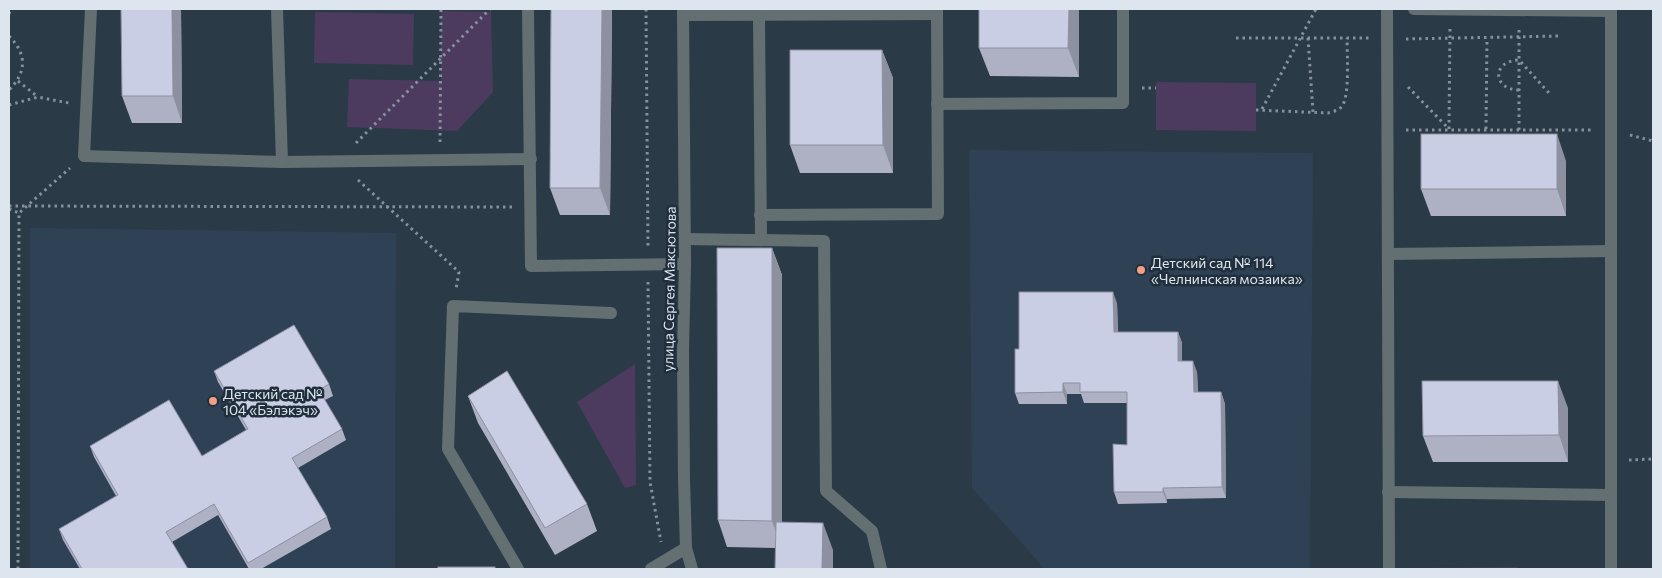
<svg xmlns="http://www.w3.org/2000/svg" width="1662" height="578" viewBox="0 0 1662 578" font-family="Commissioner,sans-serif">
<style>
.built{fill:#2f4255}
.green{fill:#4d3b5f}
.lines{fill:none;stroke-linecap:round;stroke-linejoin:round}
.path{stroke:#85919c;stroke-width:3;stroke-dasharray:2.5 4;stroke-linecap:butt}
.minor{stroke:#646f72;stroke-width:12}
.wall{fill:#aeb1c4}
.shaded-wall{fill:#8d90a0}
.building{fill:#cacee4;stroke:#8d90a0}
.poi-dot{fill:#f39f86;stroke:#212f3d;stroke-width:2}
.labels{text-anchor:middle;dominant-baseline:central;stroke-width:5;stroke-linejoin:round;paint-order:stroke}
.poi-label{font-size:14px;fill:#dde6ef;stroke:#212f3d;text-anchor:start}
.street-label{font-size:14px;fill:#dde6ef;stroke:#212f3d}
</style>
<rect width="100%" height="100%" fill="#2b3a47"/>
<g class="built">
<path d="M969,150L1313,153L1310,569H1045L972,488Z"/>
<path d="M30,228L396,233L395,569H30Z"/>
</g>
<g class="green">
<path d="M441,11L491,12L493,92L457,131L347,127L349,79L441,81Z"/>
<path d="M315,12L414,14L413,65L314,63Z"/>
<path d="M1156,82L1256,83V131L1156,130Z"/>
<path d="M635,364L636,485L625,488L577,402Z"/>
<path d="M1517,567V569H1413V568Z"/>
</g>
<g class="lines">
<g class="path">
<path d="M646,9L648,246"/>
<path d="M9,14L11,9"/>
<path d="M9,36C27,54 27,72 9,90"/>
<path d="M1236,38H1370"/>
<path d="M1308,38L1313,112"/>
<path d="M1406,39L1558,36"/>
<path d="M18,81L38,97"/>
<path d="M1408,87L1449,129"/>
<path d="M1142,88H1156"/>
<path d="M1519,90C1493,90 1491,61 1519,60L1549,93"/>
<path d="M9,105L38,97L69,103"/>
<path d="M1262,109L1316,9"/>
<path d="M1256,110L1328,113C1333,111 1339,111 1342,106C1350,96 1347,52 1347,38"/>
<path d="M1449,129L1450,28"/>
<path d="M1486,129L1487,38"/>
<path d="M1406,130H1592"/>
<path d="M1519,130V28"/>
<path d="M1630,135L1653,141"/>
<path d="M440,142L441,9"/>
<path d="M356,143L490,9"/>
<path d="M358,180L459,272L456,289"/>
<path d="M9,206L513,207"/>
<path d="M9,209L19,213"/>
<path d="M648,282L650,482L661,542"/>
<path d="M1629,460L1653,459"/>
<path d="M18,569L19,213L70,168"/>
</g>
<g class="minor">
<path d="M91,9L84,156L282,162L531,159"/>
<path d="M277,9L282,162"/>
<path d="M528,9L531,266L685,264"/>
<path d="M683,9L685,264L683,351L684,479L686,548L692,569"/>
<path d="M1387,9L1389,569"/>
<path d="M1414,9L1611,11"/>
<path d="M1611,9V569"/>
<path d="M683,15L937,14V9"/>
<path d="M759,15L761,240"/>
<path d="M937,104L1123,103V9"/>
<path d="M760,215L938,214L937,14"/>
<path d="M685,239L824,241L826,491L872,531L881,569"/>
<path d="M1388,254L1611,251"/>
<path d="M1388,492L1611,495"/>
<path d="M518,569L448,449L453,306L611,313"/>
<path d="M651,569L686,548"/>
</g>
</g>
<g class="wall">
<path d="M181,9L182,123H132L122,96Z"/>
<path d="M551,9H612L610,215H560L550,188Z"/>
<path d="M979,9H1079V77L990,76L979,48Z"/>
<path d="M882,50L893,78V173H800L790,145Z"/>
<path d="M1566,161V216H1431L1421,189Z"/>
<path d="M772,248L782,275V522L833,550L776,548L727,547L718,520Z"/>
<path d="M1117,303L1118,332H1178L1182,343V361L1197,372L1198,392H1221L1225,404L1226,498L1167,499V503L1118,504L1114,492L1127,445V403H1084L1081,394H1067V404H1019L1015,393Z"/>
<path d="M214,371L329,384L333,396L325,400L342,429L346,440L298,468L327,517L331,529L261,569H249L218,515L172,542L188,569H80L63,540L59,529L116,496L94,457L90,446L202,456L246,430L218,382Z"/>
<path d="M468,396L587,504L597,531L555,555L478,423Z"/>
<path d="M1568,408V462H1433L1423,436Z"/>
</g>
<g class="shaded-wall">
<path d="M172,9H181L182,123L173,96Z"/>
<path d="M602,9H612L610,215L600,188Z"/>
<path d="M1069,9H1079V77L1068,48Z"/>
<path d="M882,50L893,78V173L883,145Z"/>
<path d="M1557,134L1566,161V216L1557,189Z"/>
<path d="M772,248L782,275V548L772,521Z"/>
<path d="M1113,292L1117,303L1118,343L1114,332Z"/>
<path d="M1178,332L1182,343V372L1178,361Z"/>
<path d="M1193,361L1197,372L1198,403L1194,392Z"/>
<path d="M1558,381L1568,408V462L1559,435Z"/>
<path d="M1063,383L1067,394V404L1063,392Z"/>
<path d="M1221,392L1225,404L1226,498L1222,487Z"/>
<path d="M1163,488L1167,499V503L1163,492Z"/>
<path d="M823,523L833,550V569H822Z"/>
</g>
<g class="building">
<path d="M121,9H172L173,96H122Z"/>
<path d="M551,9H602L600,188H550Z"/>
<path d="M979,9H1069L1068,48H979Z"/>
<path d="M790,50H882L883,145H790Z"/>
<rect x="1421" y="134" width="136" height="55"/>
<path d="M717,248H772V521L718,520Z"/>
<path d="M1019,292H1113L1114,332H1178V361H1193L1194,392H1221L1222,487L1163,488V492H1114L1113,444L1127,445V392H1080V383H1063V392L1015,393V349H1019Z"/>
<path d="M294,325L329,384L319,390L342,429L292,458L327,517L248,563L214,504L166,532L188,569H82L59,529L118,495L90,446L169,400L202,456L248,429L214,371Z"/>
<path d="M507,371L587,504L545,528L468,396Z"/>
<path d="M1422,381H1558L1559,435L1423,436Z"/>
<path d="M776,522L823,523L822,569H775Z"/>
<rect x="438" y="567" width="57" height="2"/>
</g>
<g class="poi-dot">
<circle cx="1141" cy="270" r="5"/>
<circle cx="213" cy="401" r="5"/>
</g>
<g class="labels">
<g class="poi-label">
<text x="1151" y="262">Детский сад № 114<tspan x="1151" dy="16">«Челнинская мозаика»</tspan></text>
<text x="223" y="393">Детский сад №<tspan x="223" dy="16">104 «Бэлэкэч»</tspan></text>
</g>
<g class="street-label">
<text transform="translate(669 289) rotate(-89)">улица Сергея Максютова</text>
</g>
</g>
<rect width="1662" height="578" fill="none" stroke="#dde6ef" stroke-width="20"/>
</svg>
